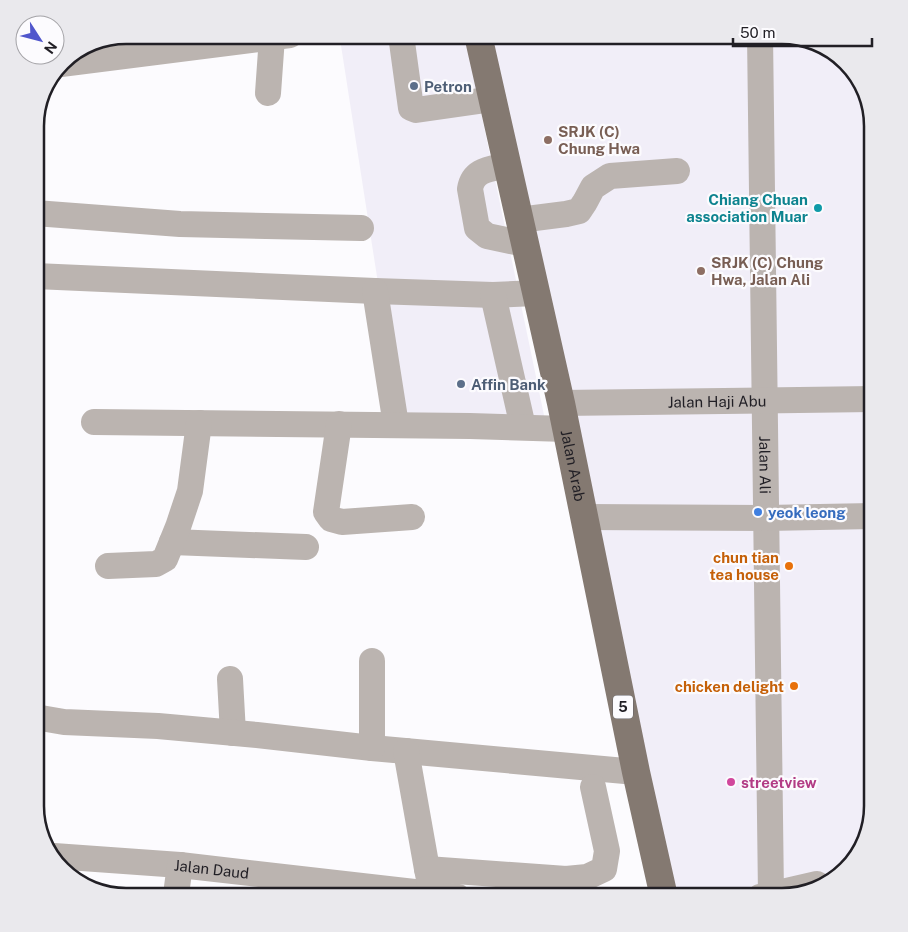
<svg xmlns="http://www.w3.org/2000/svg" width="908" height="932" viewBox="0 0 908 932" font-family="'Public Sans',sans-serif">
<style>
.built{fill:#f1eef8}
.lines{fill:none;stroke-linecap:round;stroke-linejoin:round}
.minor{stroke:#bbb4b0;stroke-width:26}
.major{stroke:#847971;stroke-width:28}
.service-dot{fill:#5c6f8a;stroke:#fcfbfe;stroke-width:2}
.education-dot{fill:#8d6e63;stroke:#fcfbfe;stroke-width:2}
.culture-dot{fill:#0f9aa8;stroke:#fcfbfe;stroke-width:2}
.shop-dot{fill:#3f7fe0;stroke:#fcfbfe;stroke-width:2}
.food-dot{fill:#e8710a;stroke:#fcfbfe;stroke-width:2}
.hotel-dot{fill:#d1479c;stroke:#fcfbfe;stroke-width:2}
.labels{text-anchor:middle;dominant-baseline:central;stroke-width:4.5;stroke-linejoin:round;paint-order:stroke}
.shield{fill:#fcfbfe;stroke:#636166;stroke-width:1}
.shield-label{font-size:14px;font-weight:bold;fill:#211f25}
.service-label{font-size:15px;font-weight:bold;fill:#4e5e75;stroke:#fcfbfe;text-anchor:start}
.education-label{font-size:15px;font-weight:bold;fill:#785e54;stroke:#fcfbfe;text-anchor:start}
.culture-label{font-size:15px;font-weight:bold;fill:#0d838f;stroke:#fcfbfe;text-anchor:end}
.street-label{font-size:15px;fill:#211f25;stroke:#fcfbfe}
.shop-label{font-size:15px;font-weight:bold;fill:#366cbe;stroke:#fcfbfe;text-anchor:start}
.food-label{font-size:15px;font-weight:bold;fill:#c56008;stroke:#fcfbfe;text-anchor:end}
.hotel-label{font-size:15px;font-weight:bold;fill:#b23c85;stroke:#fcfbfe;text-anchor:start}
.rim{fill:none;stroke:#211f25;stroke-width:2.5}
</style>
<rect width="100%" height="100%" fill="#fcfbfe"/>
<g class="built">
<path d="M366,35H465L545,420L399,418L340,39Z"/>
<path d="M476,35H788L822,44L851,66L873,126V806L864,846L842,875L782,897H672Z"/>
</g>
<g class="lines">
<g class="minor">
<path d="M401,35L411,108L416,110L493,99"/>
<path id="s1" d="M760,35L771,895"/>
<path d="M61,64L290,35"/>
<path d="M268,93L272,37"/>
<path d="M507,165C491,169 473,169 470,189L477,228L487,236L525,244"/>
<path d="M35,213L180,224L361,228"/>
<path d="M519,220L566,214L579,211L585,202L593,187L610,176L677,171"/>
<path d="M35,276L375,291L493,295L536,293"/>
<path d="M375,291L396,425"/>
<path d="M493,295L523,427"/>
<path id="s2" d="M561,403L873,399"/>
<path d="M94,422L470,426L566,429"/>
<path d="M339,424L326,512L331,519L342,522L412,517"/>
<path d="M584,517L766,518L873,516"/>
<path d="M172,542L306,547"/>
<path d="M108,566L156,564L165,559L178,527L190,491L199,423"/>
<path d="M230,679L233,733"/>
<path d="M35,717L64,722L158,726L257,735L372,748L636,772"/>
<path d="M372,748V661"/>
<path d="M406,751L427,869"/>
<path id="s3" d="M54,856L180,865L458,897"/>
<path d="M432,894L427,869L566,879L587,877L604,869L607,851L593,787"/>
<path d="M178,897L177,887L180,865"/>
<path d="M760,897L817,884"/>
</g>
<path class="major" id="s4" d="M478,35L561,403L636,772L664,897"/>
</g>
<g class="service-dot">
<circle cx="414" cy="86" r="5"/>
<circle cx="461" cy="384" r="5"/>
</g>
<g class="education-dot">
<circle cx="548" cy="140" r="5"/>
<circle cx="701" cy="271" r="5"/>
</g>
<circle class="culture-dot" cx="818" cy="208" r="5"/>
<circle class="shop-dot" cx="758" cy="512" r="5"/>
<g class="food-dot">
<circle cx="789" cy="566" r="5"/>
<circle cx="794" cy="686" r="5"/>
</g>
<circle class="hotel-dot" cx="731" cy="782" r="5"/>
<g class="labels">
<rect class="shield" x="613" y="695.5" width="20" height="23" rx="4"/>
<g class="shield-label">
<text x="623" y="707">5</text>
</g>
<g class="service-label">
<text x="424" y="86">Petron</text>
<text x="471" y="384">Affin Bank</text>
</g>
<g class="education-label">
<text x="558" y="131">SRJK (C)<tspan x="558" dy="17">Chung Hwa</tspan></text>
<text x="711" y="262">SRJK (C) Chung<tspan x="711" dy="17">Hwa, Jalan Ali</tspan></text>
</g>
<g class="culture-label">
<text x="808" y="199">Chiang Chuan<tspan x="808" dy="17">association Muar</tspan></text>
</g>
<g class="street-label">
<text stroke="none"><textPath href="#s2" startOffset="156">Jalan Haji Abu</textPath></text>
<text stroke="none"><textPath href="#s1" startOffset="430">Jalan Ali</textPath></text>
<text stroke="none"><textPath href="#s4" startOffset="441">Jalan Arab</textPath></text>
<text stroke="none"><textPath href="#s3" startOffset="158">Jalan Daud</textPath></text>
</g>
<g class="shop-label">
<text x="768" y="512">yeok leong</text>
</g>
<g class="food-label">
<text x="779" y="557">chun tian<tspan x="779" dy="17">tea house</tspan></text>
<text x="784" y="686">chicken delight</text>
</g>
<g class="hotel-label">
<text x="741" y="782">streetview</text>
</g>
</g>
<path d="M0 0H908V932H0ZM126 44H782A82 82 0 0 1 864 126V806A82 82 0 0 1 782 888H126A82 82 0 0 1 44 806V126A82 82 0 0 1 126 44Z" fill="#eae9ed" fill-rule="evenodd"/>
<path class="rim" d="M126 44H782A82 82 0 0 1 864 126V806A82 82 0 0 1 782 888H126A82 82 0 0 1 44 806V126A82 82 0 0 1 126 44Z"/>
<g transform="translate(40 40) rotate(126)"><circle r="24" fill="#fcfbfe" stroke="#a4a3a7"/>
<path d="M0-4L9 19L0 12L-9 19Z" fill="#5056cc"/>
<text y="-8" font-size="14" font-weight="bold" text-anchor="middle" fill="#211f25">N</text>
</g>
<path d="M733 38v8h139v-8" fill="none" stroke="#211f25" stroke-width="2.5"/>
<text x="740" y="38" font-size="15" fill="#211f25" stroke="#fcfbfe" stroke-width="4" paint-order="stroke">50 m</text>
</svg>
